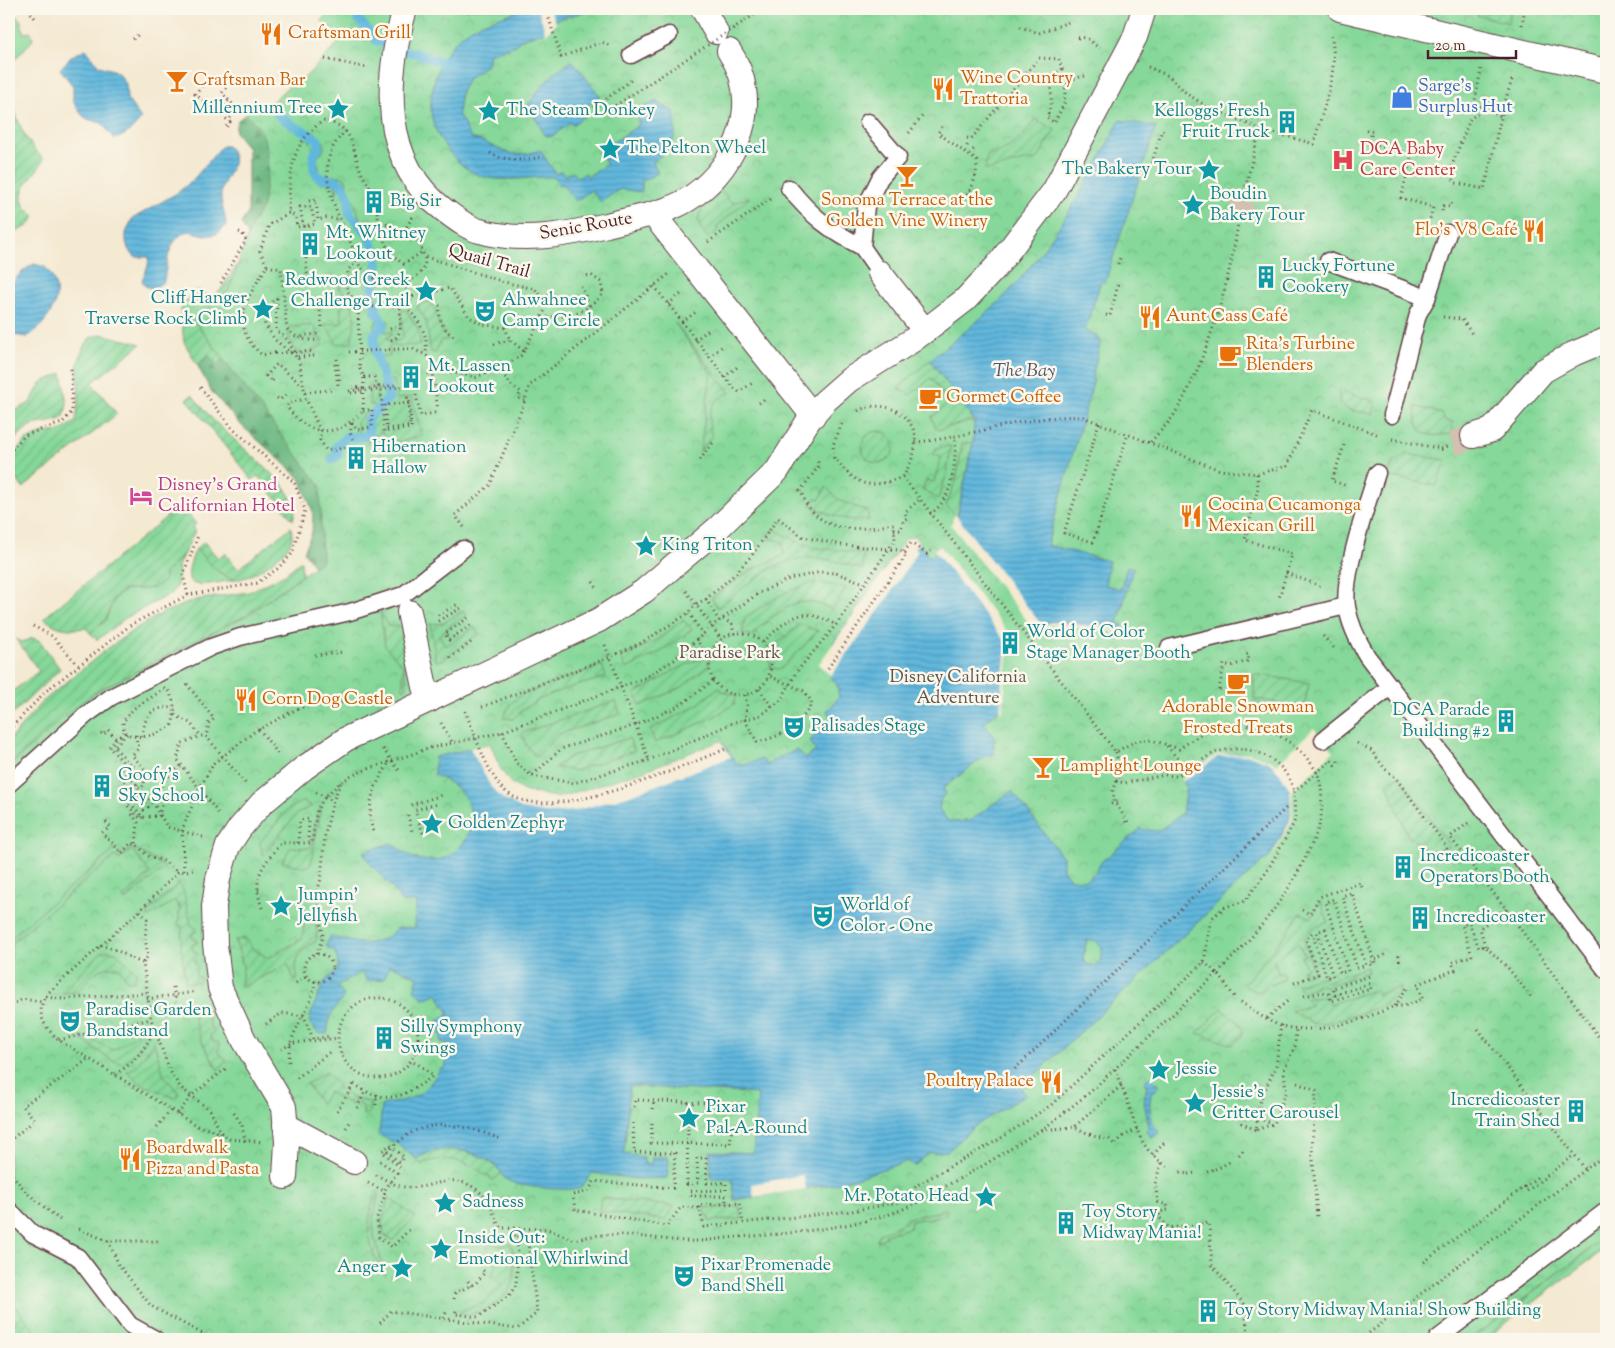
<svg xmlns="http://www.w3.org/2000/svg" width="1615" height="1348" viewBox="0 0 1615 1348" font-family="'Sorts Mill Goudy',serif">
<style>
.grass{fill:#85d899;stroke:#687c62}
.forest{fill:url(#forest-firs);stroke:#5b6c56}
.park{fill:url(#park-crowns);stroke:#687c62}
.garden{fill:url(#garden-furrows);stroke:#687c62}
.water{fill:url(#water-rules);stroke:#556b84;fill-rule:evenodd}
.pier{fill:#f4e9d1}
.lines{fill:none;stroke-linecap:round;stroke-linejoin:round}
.stream{stroke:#60b7dd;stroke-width:9}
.pedestrian-tunnel{stroke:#d2c1b0;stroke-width:24;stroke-dasharray:24 12;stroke-linecap:butt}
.service-casing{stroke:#643d44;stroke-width:19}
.pedestrian-casing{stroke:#643d44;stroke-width:26}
.path{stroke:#643d44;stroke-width:3;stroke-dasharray:1 4;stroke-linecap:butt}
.service{stroke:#fff;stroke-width:16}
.pedestrian{stroke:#fff;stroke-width:24}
.path-bridge{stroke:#643d44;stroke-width:3;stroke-dasharray:1 4;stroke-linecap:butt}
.labels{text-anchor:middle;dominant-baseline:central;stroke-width:5;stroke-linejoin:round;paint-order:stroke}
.food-label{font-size:18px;fill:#c56008;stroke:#fbf7ec;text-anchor:start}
.shop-label{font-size:18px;fill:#366cbe;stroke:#fbf7ec;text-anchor:start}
.culture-label{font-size:18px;fill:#0d838f;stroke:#fbf7ec;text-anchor:start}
.health-label{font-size:18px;fill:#be3a42;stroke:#fbf7ec;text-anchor:start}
.street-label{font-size:18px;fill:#4a1f2b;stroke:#fbf7ec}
.hotel-label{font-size:18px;fill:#b23c85;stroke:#fbf7ec;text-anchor:start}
.park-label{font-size:18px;fill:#5c564c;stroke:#fbf7ec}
.water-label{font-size:19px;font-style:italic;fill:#525469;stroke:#fbf7ec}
</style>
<defs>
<pattern id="forest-firs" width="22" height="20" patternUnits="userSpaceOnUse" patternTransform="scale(1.25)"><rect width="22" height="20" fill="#6cb881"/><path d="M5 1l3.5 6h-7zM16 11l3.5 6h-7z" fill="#5b956a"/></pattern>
<pattern id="park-crowns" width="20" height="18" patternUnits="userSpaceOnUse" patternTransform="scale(1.25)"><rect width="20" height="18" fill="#85d899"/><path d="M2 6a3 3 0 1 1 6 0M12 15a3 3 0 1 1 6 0" fill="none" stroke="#74b984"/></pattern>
<pattern id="garden-furrows" width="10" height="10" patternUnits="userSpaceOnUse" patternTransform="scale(1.25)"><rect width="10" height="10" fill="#85d899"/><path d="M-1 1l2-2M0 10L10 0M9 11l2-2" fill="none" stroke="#74b984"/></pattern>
<pattern id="water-rules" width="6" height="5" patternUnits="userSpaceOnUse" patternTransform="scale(1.25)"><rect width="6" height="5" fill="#60b7dd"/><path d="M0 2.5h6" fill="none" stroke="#5194b3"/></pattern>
</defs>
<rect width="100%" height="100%" fill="#fbf7ec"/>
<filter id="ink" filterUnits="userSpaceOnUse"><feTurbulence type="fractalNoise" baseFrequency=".02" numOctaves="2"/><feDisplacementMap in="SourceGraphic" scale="10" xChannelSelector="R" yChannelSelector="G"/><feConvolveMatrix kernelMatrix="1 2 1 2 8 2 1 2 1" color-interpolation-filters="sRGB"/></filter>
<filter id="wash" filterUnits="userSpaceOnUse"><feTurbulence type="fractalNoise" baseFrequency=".0096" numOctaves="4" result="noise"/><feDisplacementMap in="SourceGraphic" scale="20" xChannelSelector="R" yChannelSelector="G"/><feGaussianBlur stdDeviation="1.12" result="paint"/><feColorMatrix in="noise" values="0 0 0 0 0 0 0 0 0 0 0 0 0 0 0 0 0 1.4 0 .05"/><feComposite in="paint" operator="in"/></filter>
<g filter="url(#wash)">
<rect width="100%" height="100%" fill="#f4e9d1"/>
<g class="grass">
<path d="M9,11C19,15 23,22 23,33L31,32L33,40L9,65Z"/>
<path d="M196,549L219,572L235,580C202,584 175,597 196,549Z"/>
<path d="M183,555L178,566L179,575L176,588L170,594L127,617L97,640L90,633L105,621L115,597L125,590L153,588L163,581L166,572Z"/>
</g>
<g class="forest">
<path d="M321,63L283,200L252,224L248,236L241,223L248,213V148L235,132L237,121L257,105L263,111L292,83L296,87Z"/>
<path d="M239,262L337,478L326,577L314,566L304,552L312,532L313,512L300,478L240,424L211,391L198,366L208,355Z"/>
</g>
<path class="park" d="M333,9H1606V1237L1471,1339H41L9,1297V766L65,715L97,691L247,615L322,561L320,485L194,321L229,290L252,224L263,206L268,169L266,144L261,130L245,113L257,105L263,111L292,83L296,87L341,40L321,20Z"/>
<g class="garden">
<path d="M1479,9H1511L1508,23L1477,15Z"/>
<path d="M9,95H12C16,121 25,142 44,159C35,178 5,195 35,216L28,226L15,232L9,223V197L15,187L17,174L9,149Z"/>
<path d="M1035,119L1055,130L1037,160C1019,159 1003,169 985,170L987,155C1009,152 1024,137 1035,119Z"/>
<path d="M315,132L324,142V149L317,158L322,184C311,176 306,162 313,149L310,140Z"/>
<path d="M335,175L345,178L363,226L373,237L382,276L373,273C377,247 361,232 347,212C347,203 347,197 342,189L337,190L336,194Z"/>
<path d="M721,190L732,203L750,197L716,227L718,230L709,238C688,220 703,201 721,190Z"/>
<path d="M239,262L229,290L194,321L223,358L218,365L208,355L198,366L184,342L180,310L194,291L200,290L210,297L220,291Z"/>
<path d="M339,286C357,308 357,317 351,343L337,344L325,324L342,323Z"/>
<path d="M421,302H430C437,308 437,327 448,340H441L435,353L431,352L426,321L417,306Z"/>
<path d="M401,310H406L418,329L421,345L389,346L390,356L379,357L384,365L387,381L394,380L396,399L411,397L422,435L404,441H389L381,431L368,442L365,440H360L357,422L365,413L374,410V405H370L369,383L375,384L379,411L386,401C383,391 384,378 380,369C370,346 366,346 377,320L371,311L381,312L386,321H389L385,332H391L392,335L387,337L389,342L400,340L403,337Z"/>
<path d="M675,323L730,393C709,399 706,418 712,436L700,452L711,373Z"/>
<path d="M313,325L316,329V337L322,340L323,345L310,353L297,354L289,337V327Z"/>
<path d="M101,334L141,344L92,383L117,414L23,488L9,469V463L19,448L26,440L43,433L61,431L76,421L79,396L77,367L83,348L90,338Z"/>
<path d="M930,360L974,420L937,430L931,417L949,403L931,378L910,395L898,388Z"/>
<path d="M62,373L67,404L64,417C54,423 44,422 33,425C23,429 16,439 9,446V414L30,403L41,383Z"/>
<path d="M1338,390L1376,402L1373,414L1349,410L1340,404Z"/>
<path d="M192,395L214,421L282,483L293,502L295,511L293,520L258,476L252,480L187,399Z"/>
<path d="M1415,406L1442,414L1445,421L1453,422L1452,434C1424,437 1417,437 1415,406Z"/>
<circle cx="878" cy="447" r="16"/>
<path d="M973,442L957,517L946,506L957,477L962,444Z"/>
<path d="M951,446L947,473L938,499L922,490L926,480L934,482L941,457L934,455L936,448Z"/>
<path d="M1406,454L1447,460L1436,486L1388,476L1393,463Z"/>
<path d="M826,487L840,501L867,511L869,520C847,522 830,516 811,505L816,498L820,499Z"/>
<path d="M181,505L196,524L192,527L195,531L183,555L166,572L164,581L153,588L125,590L115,597L105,621L90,633L86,628C68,630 58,630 44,618Z"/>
<path d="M291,527C292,533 293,538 290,543C286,554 249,581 236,579C220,578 206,559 196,549L204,542L218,558L225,553L238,569Z"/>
<path d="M774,529L808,547L863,553V569C847,565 831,559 814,558C777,556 744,587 718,608L711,598L751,570L784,555L783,542L768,538Z"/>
<path d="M301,561L302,575L247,615L97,691L65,715L9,766V740L41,703L107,649L135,629L162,613L196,600L249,592L285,574Z"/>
<path d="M816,582L846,588L833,610C804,596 794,601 770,619C763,624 758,629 753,636L742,633L745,618C768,601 788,589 816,582Z"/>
<path d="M380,611L388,626L401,627L407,688L403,689V666L385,646Z"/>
<path d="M463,611L466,615L439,635L446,646L474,627L479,633L443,660L436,661L430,624L443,623Z"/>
<path d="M683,620L692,629L664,650L626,669L621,657L654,642Z"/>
<path d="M800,624L818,631L781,669L771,668L768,651Z"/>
<path d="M33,638L40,641L60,669L9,718L11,702L9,694L39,671L16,639L22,642Z"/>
<path d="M709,657V665L682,687L640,706L635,693C659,682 684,661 709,657Z"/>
<path d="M602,665L606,677C574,687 536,694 513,719L503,718L511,703L523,694Z"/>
<path d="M1254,674L1309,683L1303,713L1273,702L1254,699Z"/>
<path d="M719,687L722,691L737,695L733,705L708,720L655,743L650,730L697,705Z"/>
<path d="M616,701L620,714L559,734L536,757L526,745L522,733Z"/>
<path d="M629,738L634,751L574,771L555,767L571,756Z"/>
<path d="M1399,776L1450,846L1428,852L1407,834L1387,783Z"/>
<path d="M303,801L312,806L297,814L263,855L260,845L261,841L287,810Z"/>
<path d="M321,809L311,864L305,867L282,862L291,847L311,848L317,814Z"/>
<path d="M132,847L165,867L125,901L123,898L150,873L132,850L119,860L115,856L12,942L10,963L9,939L114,850L123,855Z"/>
<path d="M179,883L183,889L191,925L196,928L197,931L192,934V939L197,940V943L192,945L193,951L198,953L194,959L195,964L199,968L195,971L196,976L201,978L199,982L186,983L181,947L182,926L178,925L180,908L177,903L174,901L149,917L147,912Z"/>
<path d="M1321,901L1328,922L1313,928L1304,939L1314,972L1304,975L1302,970L1307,968L1301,957L1305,955L1298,943L1274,961L1279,974L1284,973V980L1269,985L1261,992L1251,990L1244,984L1285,935L1300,913L1311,918Z"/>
<path d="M314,915L317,934L315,942C298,950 293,961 298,979L295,981L288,965L241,987L243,965L235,940L246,939L253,949L268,958L302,939L306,916Z"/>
<path d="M110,951L116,952L137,973L134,981H128L118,967C95,967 91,976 77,992L62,993L101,952Z"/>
<path d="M1367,967L1368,972L1330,985L1331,990L1321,984L1302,992L1297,985L1323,976L1325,982Z"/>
<path d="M1401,986L1398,996L1382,1006L1332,1022L1315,1024L1291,1011L1311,1005L1306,998L1327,997L1330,1004L1375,990L1377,995Z"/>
<path d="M188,1002L202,1004V1006L198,1009L200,1014L207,1016L210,1026L214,1031L210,1036L213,1042H218L220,1046L217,1052L227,1061L218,1070L202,1042Z"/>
<path d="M1221,1009C1230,1016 1243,1022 1243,1034L1233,1045L1197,1033Z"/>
<path d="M144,1023L149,1026C148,1041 134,1054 123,1064L111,1060L81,1039L87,1037L113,1050C122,1046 127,1039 136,1035L139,1024Z"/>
<path d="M154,1042L164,1076L179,1093L175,1098L140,1083L127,1071L135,1068Z"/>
<path d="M326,1072L338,1085L337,1088L356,1100L357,1098L371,1104L368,1114L363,1115V1106L354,1101L352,1105L328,1092L321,1104L307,1084Z"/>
<path d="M444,1149C467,1150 487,1155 502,1173L493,1180C471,1163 449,1153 421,1164L416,1159L429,1151Z"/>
<path d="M377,1191L379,1192L373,1219L374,1236L386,1276C366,1248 364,1221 377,1191Z"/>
<path d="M388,1197L415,1217L393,1240L384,1235L382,1224Z"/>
<path d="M601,1198L674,1206L665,1220L599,1211Z"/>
<path d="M739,1206L742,1219L710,1221L704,1208Z"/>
<path d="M946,1210L947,1215L911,1221L910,1228L886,1234V1237L877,1241L878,1235L906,1222L908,1218Z"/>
<path d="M1606,1237V1248L1485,1339H1471Z"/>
<path d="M488,1243L501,1246L510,1244C514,1250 514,1255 514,1262C514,1271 515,1282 510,1289C500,1305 478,1316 460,1314L459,1312L485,1302L502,1285L492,1276L496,1265L487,1254Z"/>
<path d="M9,1297L41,1339H10Z"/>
</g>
<g class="water">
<path d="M521,9L591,10L555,20L545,32L521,39L516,45L489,54L487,65L468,78L461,92L458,113L471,138C502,146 507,162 540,150L556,174L561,171L565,176L573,172L577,178L586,173L588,177L607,164L599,152L639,125L636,113L655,101L674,112C678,139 674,145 653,162L658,173L642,181V192L620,189L601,202L591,190L576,201L561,183L559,185L554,177C529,176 503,184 478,175C457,166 436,140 432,117C427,91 440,54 460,37C480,19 499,20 521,9Z"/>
<path d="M86,49L99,66L113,70L120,75L126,84L127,99L141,118C135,128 126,136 114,139L102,123L87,119L82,115L73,101V86L60,69L72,56Z"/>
<path d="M573,61L600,96L582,110L586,115L572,125L570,123L551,137L545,135L528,105C541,86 553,72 573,61Z"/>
<path d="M1120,120L1156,127L1105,282L1101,281L1085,331L1097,335L1096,339L1101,340L1092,378L1094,379L1047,545L1109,561L1105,585L1121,589L1127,566L1133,568L1118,623L1123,625L1118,634L1112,628L1051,622L1038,631L953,523L957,517L973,442L974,420L930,360C953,341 978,322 1000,301C1052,248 1086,185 1120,120Z"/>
<path d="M222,146H227C244,164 223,175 221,193C220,204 226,215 226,225C215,241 204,234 188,231C168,238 167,263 164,281L153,289L145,286L142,280L148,266L149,257H135L128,249L126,241V233L132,219L177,193L191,182Z"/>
<path d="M34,264L45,267C50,273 55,280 56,288C59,307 42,328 27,337L14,335C8,326 9,319 9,308C9,286 14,275 34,264Z"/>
<path d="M914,536L929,557L941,549L1016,647L1005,656L1001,709L984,722L996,740L993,743L995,753L990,757L985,756L943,788L946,794L941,798L939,809L948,821L961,822L966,819L968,822L1012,791L1063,857V870L1071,879L1086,880L1096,872L1100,863L1140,829L1158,831L1182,814L1186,786L1182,782C1194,774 1205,763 1217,757C1234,748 1263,756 1276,769L1314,730L1290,790V821L1268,859L1263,861L1021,1088L1026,1095L975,1126L948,1151L929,1153L914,1166L908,1161L840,1183L734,1200L732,1179H711L710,1151L753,1153L758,1094L746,1093L630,1086L624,1154L644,1157V1164H651L652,1157H669L667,1178L638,1179L592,1173L580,1189C565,1190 519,1188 507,1180C502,1177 500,1169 495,1165C472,1148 440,1144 416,1159L396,1143L379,1135L382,1105C416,1098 422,1098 441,1068L444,1069L451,1045L441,1042L439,1019L449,1014L437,993L425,999L414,990L418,977L390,965L384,979L367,981L362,972L337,986L344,996L330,1016L327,1034L318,1033L309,1022C312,1008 317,998 323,985C330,971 344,976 335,952L326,946L330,936C356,944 377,950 397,928H415L416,902H401C392,882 373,872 363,852L392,843C450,900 513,804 434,775L435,757L490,744L500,769L511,784L525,792L558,798L642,772L721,741L737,763L746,764L762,759L766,765L797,749L805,758L816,751L810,741C818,733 822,724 831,718L827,711L839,697L837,684L830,676L833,643L906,539ZM1087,940H1093L1102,946L1100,961L1096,966L1088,965L1083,958Z"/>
<path d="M1148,1077L1159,1084L1155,1091L1152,1090C1148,1104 1149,1121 1159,1133L1152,1138L1146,1130L1149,1128L1144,1101L1147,1085L1144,1084Z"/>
</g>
<g class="pier">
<path d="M538,9H550L556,23L546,34Z"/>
<path d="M955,514L1043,627L1051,622L1112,628L1118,634L1116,635L1111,631L1052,625L1037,633L951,525Z"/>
<path d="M914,536L919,543L914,548L918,551L885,602L831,676L819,664L906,539Z"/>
<path d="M940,546L1019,646L1008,657L1003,710L1000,713L1005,655L1012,650L934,550Z"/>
<path d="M1314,728L1333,752L1292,791V822L1269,862L1290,821L1291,813L1290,790L1280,773L1270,763L1249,755L1219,756L1182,782V779L1218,754L1249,753L1271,761L1276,765Z"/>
<path d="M721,741L731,757L628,796L574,811L546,813L521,809L503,799L491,787L470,748L490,744L500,769L511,784L525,792L558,798L642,772Z"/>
<path d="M803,1175L806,1189L754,1197L752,1184Z"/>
</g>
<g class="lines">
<g class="stream">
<path d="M356,9L358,19L377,41L451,65"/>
<path d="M277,113C288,126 305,129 318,140L319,147L313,155L314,170L319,178L336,180L343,186L349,198V212L371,239L378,264L372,294L377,312L384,325L374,335C374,357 384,377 389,398L367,420L369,428L366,435"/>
<path d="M332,460L338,455L336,447L347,436L356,438L369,434"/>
</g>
</g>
</g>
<g filter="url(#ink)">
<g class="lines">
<g class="pedestrian-tunnel">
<path d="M1239,216L1242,201"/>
<path d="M1452,444L1473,436"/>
</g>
<defs>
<g id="service">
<path d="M631,55L669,35"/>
<path d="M789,188C811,216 831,231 862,247L866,206L880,178L898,157L868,122"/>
<path d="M862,247L880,273"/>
<path d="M1328,261L1427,298"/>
<path d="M1392,415L1418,314L1427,298L1448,233"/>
<path d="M1377,473C1367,504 1342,576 1347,607C1350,625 1358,641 1367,656L1606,970"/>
<path d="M1169,648L1346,606"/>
<path d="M1323,740L1390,687"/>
<path d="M9,784L86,715L111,697L211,647L240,637L350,612L403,595L463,549"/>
<path d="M9,1210L33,1234L78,1257L130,1325L155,1339"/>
<path d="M1437,1339L1606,1211"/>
</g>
<g id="pedestrian">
<path d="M405,9C385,78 380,162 444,210C455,218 467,228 480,231C521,243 567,235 607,225C636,217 668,214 693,196C739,164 763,101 729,51"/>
<path d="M703,9L716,32"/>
<path d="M1340,9L1606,71"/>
<path d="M653,214L813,416"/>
<path d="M880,273L925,331"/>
<path d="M1473,436L1492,430L1543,371L1573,354L1606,340"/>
<path d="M409,612L425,687L430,700"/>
<path d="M285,1125L354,1162"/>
<path d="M285,1177L287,1142L284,1107L244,1040L220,988L215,944L214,906L218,879L228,846L240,828L261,804L304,768L346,739L599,620L644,591L717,529L777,471L810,418L825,401L849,380L913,340L965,300L997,266L1054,191L1135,37L1144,9"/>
</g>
</defs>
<use href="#service" class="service-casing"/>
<use href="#pedestrian" class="pedestrian-casing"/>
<g class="path">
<path d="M28,9L37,21"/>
<path d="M439,9V11L451,9"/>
<path d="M466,9V12L504,9"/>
<path d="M546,9L561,57L602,42L610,46"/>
<path d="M1522,25L1525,9"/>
<path d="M1020,27L1039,33L1069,22"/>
<path d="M1078,38C1091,36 1091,44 1100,48"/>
<path d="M133,39L139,34"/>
<path d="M325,59L368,68"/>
<path d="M1148,67L1169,76L1187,94L1210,108L1260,129L1314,144C1322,108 1340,72 1331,35"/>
<path d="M1481,69L1475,101L1484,109"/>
<path d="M213,76L195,94L230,122L226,127"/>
<path d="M226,88L222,93L238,110L228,120"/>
<path d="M594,108L634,78"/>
<path d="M217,112L230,99"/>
<path d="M1500,116L1484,109L1470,119L1449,173L1456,183L1484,189C1494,152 1500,114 1513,77"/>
<path d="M942,127L938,133L977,161C977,178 972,188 963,201"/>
<path d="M1366,130L1372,131L1369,144"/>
<path d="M346,131C311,162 333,204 349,239C356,255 354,263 369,275C384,287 424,287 425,260C425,255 419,245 417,239L391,225L380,224"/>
<path d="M909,133L924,114"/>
<path d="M967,138L971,139L1039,58L1059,59L1062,69L1052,76L1051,105L1047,117L1054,123L1064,104L1066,84L1072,79L1085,76"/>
<path d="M1363,142L1412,154L1401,198L1433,207L1430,219"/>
<path d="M967,146L969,142"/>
<path d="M973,150L976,147"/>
<path d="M490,153C506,162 526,161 544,156"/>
<path d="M1152,163L1161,133L1162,130L1166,131"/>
<path d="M309,201L316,200L318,220L326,218L339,219"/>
<path d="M1242,201L1260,129"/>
<path d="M376,207C381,231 382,251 404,264L422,252"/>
<path d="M1442,211L1443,206L1450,207L1451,200"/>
<path d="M404,231L412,218L413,219"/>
<path d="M336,238H348"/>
<path d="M417,239L424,227"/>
<path d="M708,242L771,199"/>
<path d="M306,258L308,284"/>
<path d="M1118,264L1121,255"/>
<path d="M267,266L281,269L287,329C295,338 305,341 317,340"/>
<path d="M221,283L246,240L242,233L239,232"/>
<path d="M581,286L590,307"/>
<path d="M654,286L733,387L739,392L754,382"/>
<path d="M422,295L440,306C438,319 443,331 456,337"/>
<path d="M413,297L450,288L469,317L482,324L505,328L510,340L524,351"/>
<path d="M543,297L557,292"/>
<path d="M277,298L276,330L288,340L296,357H298L306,399L320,430V440L326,450H335L346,447"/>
<path d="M277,298L268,305L265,324L275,340L295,356"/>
<path d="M319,301L322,329"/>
<path d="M668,304L681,294"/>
<path d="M406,306C420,323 428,332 426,355"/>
<path d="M358,307L406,306L413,297L402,283"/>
<path d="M1106,315L1110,316L1118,285"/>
<path d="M542,317C567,318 587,314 603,293L601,282L591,275L586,276"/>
<path d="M1443,317L1462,319L1472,334"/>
<path d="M682,322L696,312"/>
<path d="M390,329L400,326"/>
<path d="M302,337L306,335L319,334"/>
<path d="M391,340C405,336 399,318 400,306"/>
<path d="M695,340L711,328"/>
<path d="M494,344L510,340"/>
<path d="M398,349H413L426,355L435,364L450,372L476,377L499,369L522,355L545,310V301L535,289L504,282L423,256"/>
<path d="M275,353L262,355C227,324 247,299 267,266L260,251L269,225L289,213C290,175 288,145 323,121C354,125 351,146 360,169C363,178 370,185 373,194"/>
<path d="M298,357L315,356"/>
<path d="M709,357L724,345"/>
<path d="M337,359L340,384"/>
<path d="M335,364L338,386"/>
<path d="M499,369L511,385L521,392L518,398L525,401"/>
<path d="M428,374L441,368"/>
<path d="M364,377H374L381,391L384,432L411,428L410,403L385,405"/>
<path d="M724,377L740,365"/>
<path d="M273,380L271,382L266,376L277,364L302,385"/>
<path d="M352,387L365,389"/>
<path d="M305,392L332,390"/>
<path d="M416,395L421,416L438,412L433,372"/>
<path d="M407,397L410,403"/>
<path d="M277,398L280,400L286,394L285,392"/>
<path d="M306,399L288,403L287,407C310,438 338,438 363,411L364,377L360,369L358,307L347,290L348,270L356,262"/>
<path d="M759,403L766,398"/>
<path d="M858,411C879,399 912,410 915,437C917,452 910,464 903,477"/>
<path d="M352,423L357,430L372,427V409L363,411"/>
<path d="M1099,423L1064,533L1093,542L1128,434"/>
<path d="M352,424L350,433L353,439"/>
<path d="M842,424L833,445L834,458C860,487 866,490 903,477L1116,752C1144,734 1149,739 1179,749C1193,739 1212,726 1230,725C1264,722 1299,742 1316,771C1323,782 1322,805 1321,817C1319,830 1312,844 1306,856C1284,902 1253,938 1217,973L1220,976"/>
<path d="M1392,439L1442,449L1449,445"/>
<path d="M915,442C971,438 1029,413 1083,417L1220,470L1257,474L1287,466L1312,410L1379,435"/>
<path d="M1151,442C1157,434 1165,427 1171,419C1205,370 1232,275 1239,216"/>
<path d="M1344,445L1332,481L1348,486"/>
<path d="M9,453L25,435L62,423L72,412L71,368"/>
<path d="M700,460L715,440"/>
<path d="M1257,474L1258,488L1245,540L1292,554L1279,598"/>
<path d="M930,514C954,499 955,463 956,437"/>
<path d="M464,527L455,515L490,485L525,401L529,386L669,274"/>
<path d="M894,530H901L903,520L907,518L905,512L919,500"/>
<path d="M904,552L911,543L927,554L933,549"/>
<path d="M1286,573L1323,587"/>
<path d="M593,582L598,590"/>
<path d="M686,591L721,639"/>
<path d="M188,595L183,575L198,536"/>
<path d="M706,599L719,621"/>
<path d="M689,613L703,634"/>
<path d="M438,615L458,604"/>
<path d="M468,618L445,634L449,640L472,624"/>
<path d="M723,619L732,624L734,634"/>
<path d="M438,621L461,608"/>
<path d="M33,626L52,636L78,665"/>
<circle cx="740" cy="664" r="31"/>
<path d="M1323,636L1334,648"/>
<path d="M696,639L702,648L712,652"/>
<path d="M763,642C792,616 800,605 836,625"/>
<path d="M605,645L649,760"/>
<path d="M315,655L344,652"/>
<path d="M450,658L473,641"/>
<path d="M187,684L214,719L209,723L206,736"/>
<path d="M164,689L168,690C175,702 176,712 172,725C159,734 140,742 124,732L123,722L133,709Z"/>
<path d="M759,689L773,708"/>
<path d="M1219,690L1224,664L1230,666L1249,661L1248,654L1245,655"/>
<path d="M745,695L747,705L745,720L757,742C779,738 804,723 812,702L804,691L769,676"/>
<path d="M482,707L610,657L641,643L689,613L696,604L706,599L734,575L752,555L778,518L803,537L842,545L900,550L907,554L826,671"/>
<path d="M465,711C475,734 486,771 503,789C542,831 681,766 726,749"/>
<path d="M175,715L190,723L200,735"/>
<path d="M441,723L452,742"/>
<path d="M259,729L278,754"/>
<path d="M9,730L46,691L132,624L188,595L257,583L277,569L292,554L305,510L294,482L232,428L200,387"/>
<path d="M124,732L109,747L138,778L139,782L136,785"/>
<path d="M502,732L516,763L532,776L574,783L649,760L735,722L761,715L781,700L797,671L836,625L895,540L894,524C865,529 833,535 812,511C806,505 804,497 800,491L819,466L817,458"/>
<path d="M101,733L103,735L108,730L116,739"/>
<path d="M127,734L114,747L143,777L145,784L140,789"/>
<path d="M136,735L138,749L132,755L149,774"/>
<path d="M142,736C145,714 152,706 175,708"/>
<path d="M1357,743L1372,751L1385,769L1395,777L1441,839L1448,851L1445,852L1447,858"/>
<path d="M1167,746L1187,770C1197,765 1206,756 1217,752C1248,742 1286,757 1294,792"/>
<path d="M383,749L401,773"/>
<path d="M1116,752L1120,772L1113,791L1114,802L1127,820V824L1122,822"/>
<path d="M118,766L154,804L167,827L203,837"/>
<path d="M117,774L148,807L144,810L130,795"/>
<path d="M533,775L561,749L636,725L679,706L713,681"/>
<path d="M1116,781L1124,783L1165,775L1176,776L1187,770"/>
<path d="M316,792L333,801"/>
<path d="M130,803L143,817L159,816L164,797L160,783L181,766"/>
<path d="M1111,804L1120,801"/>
<path d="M128,806L141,819L143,817"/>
<path d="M218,813L177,759L182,743C190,741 198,735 206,736L246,784"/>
<path d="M132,814L138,823L136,844"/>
<path d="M408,815L412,831"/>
<path d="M106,822L110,827L102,833L122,853L130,844H136L148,856L164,861L178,872"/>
<path d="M1468,823L1450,837L1506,909L1606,1047"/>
<path d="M373,831C365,802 375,785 390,761"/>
<path d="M423,833L415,810L437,804"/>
<path d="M298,843L300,820L309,819L308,842"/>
<path d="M193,870L178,872L137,913L48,993C34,1012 43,1026 59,1040L197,1126L221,1133L230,1139L262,1142"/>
<path d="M184,871L182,830L199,789L214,763L254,732L297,709L315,703L358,702"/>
<path d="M258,890L263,891"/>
<path d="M262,908C251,877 263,865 281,843H312L317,809L325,797L342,781L362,771L430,748L502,732L644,678L674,660L712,626L759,593L789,579L821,572L836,573L864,583"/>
<path d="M1302,910L1310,914L1319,897L1360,883L1362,887"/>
<path d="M140,911L147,919L145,938L148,956L143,963"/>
<path d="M100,946C117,947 127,958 143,963L151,1019L170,1071L180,1087L210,1110L221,1133"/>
<path d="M1485,946L1480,928L1506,909"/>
<path d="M317,954L323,936L316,896L321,879L325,834L333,801L341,782"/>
<circle cx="318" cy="968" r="14"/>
<path d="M1399,955L1400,965"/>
<path d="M1204,962L1220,976L1235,998"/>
<path d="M1371,965L1369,963L1385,955"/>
<path d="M296,983L307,975"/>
<path d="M1294,983L1318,974L1306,939L1312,933L1327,978L1333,976L1317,932L1325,929L1340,973L1348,971L1325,902L1334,899L1357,968L1366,965L1342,896L1352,893L1375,964"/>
<path d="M173,987L176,1002"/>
<path d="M1304,996L1323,992L1329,994L1331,1001L1371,989L1369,984L1335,995L1333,988L1370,976"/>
<path d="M46,997L62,999L146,993"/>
<circle cx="378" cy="1038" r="40"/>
<path d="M147,999L195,992"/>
<path d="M1241,1002C1253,1010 1267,1022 1282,1026C1318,1036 1362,1020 1395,1006H1404L1423,999L1417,984L1455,970L1452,962L1472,956L1462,925L1469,923L1479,948L1485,946L1508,968L1531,997"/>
<path d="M11,1005L23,999L42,1002"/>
<path d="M1395,1006L1407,988L1406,985"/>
<path d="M1267,1018L1289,1000"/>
<path d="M266,1024L282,1013L304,1016L313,1039L331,1036"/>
<path d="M1281,1025L1276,1066L1261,1098L1256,1130L1274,1124L1286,1092L1284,1070L1295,1046L1296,1028"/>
<path d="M1478,1029L1586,1170"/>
<path d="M59,1040L151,1019"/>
<path d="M281,1049L294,1043"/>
<path d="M289,1062C286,1031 313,1011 315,981"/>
<path d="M1015,1069L1288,806"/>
<path d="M1115,1069L1121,1086"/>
<path d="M115,1074C135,1063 144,1049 155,1030"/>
<path d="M297,1078L331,1051"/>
<path d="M1297,1083L1316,1091L1312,1146L1317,1218"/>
<path d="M688,1102L689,1111"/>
<path d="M376,1105L377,1092"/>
<path d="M634,1107L635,1100L732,1104V1113"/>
<path d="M357,1108L365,1092"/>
<path d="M653,1109L654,1101"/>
<path d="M337,1111L354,1084"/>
<path d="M234,1113L242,1125L245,1141"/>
<path d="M178,1114L191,1096L228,1067"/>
<path d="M1244,1114L1272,1123"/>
<path d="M633,1123L634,1152L675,1153L673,1188L594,1181C589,1192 584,1193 573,1195L575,1210L667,1226L681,1207L699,1208L704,1227L852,1211L904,1201L917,1185L998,1140L1051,1105L1204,962L1211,919L1225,907L1245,901L1267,871L1288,834L1295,820L1294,792L1331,760L1335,765L1338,762V757"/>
<path d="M652,1123L651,1143L730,1144L732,1127"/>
<path d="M1241,1123L1256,1130"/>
<path d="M688,1124L687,1184L698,1183L697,1158H706L707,1183H726V1190L691,1191V1196H726V1203"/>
<path d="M157,1127L171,1110"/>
<path d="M346,1128L350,1120"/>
<path d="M1137,1129L1122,1137L1115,1145L1109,1139L1096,1137L1074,1127L1121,1086C1137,1118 1134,1150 1171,1168"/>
<path d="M1042,1130L1074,1127"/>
<path d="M9,1141L35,1120L23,1106L90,1058"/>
<path d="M387,1151L399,1162L404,1157L390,1145L382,1151L403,1170"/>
<path d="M1153,1155L1166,1141"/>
<path d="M1239,1155L1245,1148"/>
<path d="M380,1161L397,1173L384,1191L385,1195L377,1218L379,1237L392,1247L409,1230"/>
<path d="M1161,1163L1155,1184L1158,1202L1167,1205L1168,1210L1160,1212L1159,1217L1169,1228L1209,1223L1212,1265L1244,1304L1249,1339"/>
<path d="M1224,1165L1231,1161"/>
<path d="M1215,1169L1223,1166"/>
<path d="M9,1171L27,1193L60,1220"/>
<path d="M1180,1172L1187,1174"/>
<path d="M1207,1172L1214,1169"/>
<path d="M1188,1174L1196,1173"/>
<path d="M376,1175C385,1179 395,1186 405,1187C437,1191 453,1165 485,1197C493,1206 494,1219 501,1228L547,1229L575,1240C610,1228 652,1240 688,1241C704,1242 721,1238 737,1237C790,1234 885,1226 928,1196"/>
<path d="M368,1183L384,1191"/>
<path d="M1524,1187L1527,1191L1574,1155"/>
<path d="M904,1201L928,1196L984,1165L1047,1126L1089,1093L1217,973"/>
<path d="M699,1208V1205L740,1203L743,1223"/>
<path d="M79,1229L108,1241H161"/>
<path d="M108,1241L119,1265L151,1306L212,1339"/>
<path d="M9,1253L11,1254"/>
<path d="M1424,1262L1539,1176"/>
<path d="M468,1281L471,1286"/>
<path d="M454,1299L455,1293L476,1283L485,1272L480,1268"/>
<path d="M456,1311L455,1314L478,1317L509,1296L516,1285L518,1253L515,1230"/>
<path d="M443,1318L447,1311"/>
<path d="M380,1323L391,1311L517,1329L537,1313L528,1243"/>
<path d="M1361,1339L1606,1154"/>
</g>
<use href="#service" class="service"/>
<use href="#pedestrian" class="pedestrian"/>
<g class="path-bridge">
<path d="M607,111L763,9"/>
<path d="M289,211L296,218L297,227L315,224L311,207H300L304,230"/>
<path d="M349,352L398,349"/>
<path d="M275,353L314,351"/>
<path d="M349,391L395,385"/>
<path d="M351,393L409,386"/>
<path d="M385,405L386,429L410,426L408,397"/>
<path d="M411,805L442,795"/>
<path d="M294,1043L338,1038"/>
<path d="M354,1084C386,1107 404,1097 433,1076L421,1066L411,1061"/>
<path d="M387,1151C394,1146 401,1139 409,1134C436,1118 473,1127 500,1139"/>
</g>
</g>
</g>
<defs>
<symbol id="restaurant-bare" viewBox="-9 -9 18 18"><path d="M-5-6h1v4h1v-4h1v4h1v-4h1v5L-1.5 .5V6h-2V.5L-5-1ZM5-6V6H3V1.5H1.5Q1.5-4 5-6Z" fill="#e8710a" stroke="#fbf7ec" stroke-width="2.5" paint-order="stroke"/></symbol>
<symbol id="bar-bare" viewBox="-9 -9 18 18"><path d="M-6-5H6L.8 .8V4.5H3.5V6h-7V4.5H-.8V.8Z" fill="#e8710a" stroke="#fbf7ec" stroke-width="2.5" paint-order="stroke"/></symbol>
<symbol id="shop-bare" viewBox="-9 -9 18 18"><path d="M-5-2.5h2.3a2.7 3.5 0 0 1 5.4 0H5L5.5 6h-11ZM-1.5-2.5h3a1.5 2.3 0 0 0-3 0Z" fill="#3f7fe0" stroke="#fbf7ec" stroke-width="2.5" paint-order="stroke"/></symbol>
<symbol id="sight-bare" viewBox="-9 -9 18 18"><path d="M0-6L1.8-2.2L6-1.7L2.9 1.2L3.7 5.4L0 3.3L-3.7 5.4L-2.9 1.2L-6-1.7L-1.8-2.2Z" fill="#0f9aa8" stroke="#fbf7ec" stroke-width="2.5" paint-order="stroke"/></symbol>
<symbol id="building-bare" viewBox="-9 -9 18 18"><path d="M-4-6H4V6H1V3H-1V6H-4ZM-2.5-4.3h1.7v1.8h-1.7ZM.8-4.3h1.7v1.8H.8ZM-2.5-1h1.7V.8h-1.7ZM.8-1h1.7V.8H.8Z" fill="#0f9aa8" stroke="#fbf7ec" stroke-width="2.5" paint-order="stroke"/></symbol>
<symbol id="hospital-bare" viewBox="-9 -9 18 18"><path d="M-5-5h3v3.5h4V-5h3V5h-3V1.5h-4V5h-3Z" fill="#e0444e" stroke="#fbf7ec" stroke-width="2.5" paint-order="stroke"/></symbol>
<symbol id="theatre-bare" viewBox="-9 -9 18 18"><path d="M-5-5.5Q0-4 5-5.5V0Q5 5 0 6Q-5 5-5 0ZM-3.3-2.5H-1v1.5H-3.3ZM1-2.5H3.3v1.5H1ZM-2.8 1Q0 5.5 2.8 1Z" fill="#0f9aa8" stroke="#fbf7ec" stroke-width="2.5" paint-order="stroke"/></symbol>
<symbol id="cafe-bare" viewBox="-9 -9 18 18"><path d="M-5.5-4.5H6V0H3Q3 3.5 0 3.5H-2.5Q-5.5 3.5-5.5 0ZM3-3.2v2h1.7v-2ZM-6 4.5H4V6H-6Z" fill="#e8710a" stroke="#fbf7ec" stroke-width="2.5" paint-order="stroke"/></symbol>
<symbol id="hotel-bare" viewBox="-9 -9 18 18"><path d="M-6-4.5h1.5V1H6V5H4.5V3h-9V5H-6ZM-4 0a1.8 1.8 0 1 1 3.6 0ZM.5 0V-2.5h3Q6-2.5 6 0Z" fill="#d1479c" stroke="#fbf7ec" stroke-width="2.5" paint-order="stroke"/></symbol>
</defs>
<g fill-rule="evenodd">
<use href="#restaurant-bare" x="255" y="18" width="32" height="32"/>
<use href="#bar-bare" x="161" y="65" width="32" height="32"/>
<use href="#restaurant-bare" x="927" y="73" width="32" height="32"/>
<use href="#shop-bare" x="1386" y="81" width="32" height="32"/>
<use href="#sight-bare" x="322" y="93" width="32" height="32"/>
<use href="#sight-bare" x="473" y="95" width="32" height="32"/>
<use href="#building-bare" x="1271" y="106" width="32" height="32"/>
<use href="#sight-bare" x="594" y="133" width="32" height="32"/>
<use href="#hospital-bare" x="1327" y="144" width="32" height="32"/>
<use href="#sight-bare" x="1193" y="154" width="32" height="32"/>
<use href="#bar-bare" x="891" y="160" width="32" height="32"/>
<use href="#building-bare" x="358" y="186" width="32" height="32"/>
<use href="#sight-bare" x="1177" y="189" width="32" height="32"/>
<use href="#restaurant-bare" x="1518" y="215" width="32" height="32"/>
<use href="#building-bare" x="294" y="228" width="32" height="32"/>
<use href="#building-bare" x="1250" y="261" width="32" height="32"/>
<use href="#sight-bare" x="410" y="275" width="32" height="32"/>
<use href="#sight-bare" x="247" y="293" width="32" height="32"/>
<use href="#theatre-bare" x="469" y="295" width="32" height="32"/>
<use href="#restaurant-bare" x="1134" y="301" width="32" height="32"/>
<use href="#cafe-bare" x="1214" y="339" width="32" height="32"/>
<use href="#building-bare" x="395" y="361" width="32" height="32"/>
<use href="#cafe-bare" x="914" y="382" width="32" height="32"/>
<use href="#building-bare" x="340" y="442" width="32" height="32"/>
<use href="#hotel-bare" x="125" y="480" width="32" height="32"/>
<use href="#restaurant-bare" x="1175" y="500" width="32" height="32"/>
<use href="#sight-bare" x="630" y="530" width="32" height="32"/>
<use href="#building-bare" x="994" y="627" width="32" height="32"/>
<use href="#cafe-bare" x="1222" y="667" width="32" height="32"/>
<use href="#restaurant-bare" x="230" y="684" width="32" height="32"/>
<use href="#building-bare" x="1490" y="705" width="32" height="32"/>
<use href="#theatre-bare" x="778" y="711" width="32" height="32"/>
<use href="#bar-bare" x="1027" y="751" width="32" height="32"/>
<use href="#building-bare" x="86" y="770" width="32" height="32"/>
<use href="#sight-bare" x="416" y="808" width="32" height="32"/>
<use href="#building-bare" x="1387" y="851" width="32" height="32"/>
<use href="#sight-bare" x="265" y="890" width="32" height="32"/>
<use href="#theatre-bare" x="807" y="900" width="32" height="32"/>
<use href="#building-bare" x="1404" y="902" width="32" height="32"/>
<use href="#theatre-bare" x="54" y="1005" width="32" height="32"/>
<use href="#building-bare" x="368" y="1022" width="32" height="32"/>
<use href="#sight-bare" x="1143" y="1054" width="32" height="32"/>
<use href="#restaurant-bare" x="1035" y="1066" width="32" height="32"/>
<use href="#sight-bare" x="1179" y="1087" width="32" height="32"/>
<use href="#building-bare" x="1560" y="1095" width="32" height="32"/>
<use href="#sight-bare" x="673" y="1102" width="32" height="32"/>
<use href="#restaurant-bare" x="114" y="1143" width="32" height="32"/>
<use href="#sight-bare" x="970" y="1181" width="32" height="32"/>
<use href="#sight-bare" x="429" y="1187" width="32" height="32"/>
<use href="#building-bare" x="1050" y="1207" width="32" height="32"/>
<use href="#sight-bare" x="425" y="1233" width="32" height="32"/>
<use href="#sight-bare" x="386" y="1252" width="32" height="32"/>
<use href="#theatre-bare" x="668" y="1260" width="32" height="32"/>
<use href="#building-bare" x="1192" y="1295" width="32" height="32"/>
</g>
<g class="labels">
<g class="food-label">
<text x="288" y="34">Craftsman Grill</text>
<text x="960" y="79">Wine Country<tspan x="960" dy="21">Trattoria</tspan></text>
<text x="193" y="81">Craftsman Bar</text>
<text x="907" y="201" text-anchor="middle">Sonoma Terrace at the<tspan x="907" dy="21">Golden Vine Winery</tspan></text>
<text x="1518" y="231" text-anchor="end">Flo's V8 Café</text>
<text x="1166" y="317">Aunt Cass Café</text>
<text x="1246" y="345">Rita's Turbine<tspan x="1246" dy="21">Blenders</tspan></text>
<text x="946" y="398">Gormet Coffee</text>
<text x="1208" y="506">Cocina Cucamonga<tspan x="1208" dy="21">Mexican Grill</tspan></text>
<text x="262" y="700">Corn Dog Castle</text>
<text x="1238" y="708" text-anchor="middle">Adorable Snowman<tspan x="1238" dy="21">Frosted Treats</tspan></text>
<text x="1060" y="767">Lamplight Lounge</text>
<text x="1034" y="1082" text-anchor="end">Poultry Palace</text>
<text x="146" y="1149">Boardwalk<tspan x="146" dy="21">Pizza and Pasta</tspan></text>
</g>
<g class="shop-label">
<text x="1418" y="87">Sarge's<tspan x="1418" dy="21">Surplus Hut</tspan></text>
</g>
<g class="culture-label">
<text x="322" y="109" text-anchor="end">Millennium Tree</text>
<text x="506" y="111">The Steam Donkey</text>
<text x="1270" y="112" text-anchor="end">Kelloggs' Fresh<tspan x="1270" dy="21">Fruit Truck</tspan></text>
<text x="626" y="149">The Pelton Wheel</text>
<text x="1192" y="170" text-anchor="end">The Bakery Tour</text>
<text x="1210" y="195">Boudin<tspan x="1210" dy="21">Bakery Tour</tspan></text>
<text x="390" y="202">Big Sir</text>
<text x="326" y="234">Mt. Whitney<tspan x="326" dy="21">Lookout</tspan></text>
<text x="1282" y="267">Lucky Fortune<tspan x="1282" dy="21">Cookery</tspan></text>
<text x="410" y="281" text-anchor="end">Redwood Creek<tspan x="410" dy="21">Challenge Trail</tspan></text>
<text x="247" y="299" text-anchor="end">Cliff Hanger<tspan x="247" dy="21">Traverse Rock Climb</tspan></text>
<text x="502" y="301">Ahwahnee<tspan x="502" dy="21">Camp Circle</tspan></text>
<text x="428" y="367">Mt. Lassen<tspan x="428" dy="21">Lookout</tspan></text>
<text x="372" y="448">Hibernation<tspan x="372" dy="21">Hallow</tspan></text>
<text x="662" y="546">King Triton</text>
<text x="1026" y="633">World of Color<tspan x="1026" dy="21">Stage Manager Booth</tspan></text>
<text x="1490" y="711" text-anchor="end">DCA Parade<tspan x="1490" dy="21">Building #2</tspan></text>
<text x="811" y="727">Palisades Stage</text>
<text x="118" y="776">Goofy's<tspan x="118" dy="21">Sky School</tspan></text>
<text x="448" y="824">Golden Zephyr</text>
<text x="1420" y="857">Incredicoaster<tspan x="1420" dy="21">Operators Booth</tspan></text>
<text x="298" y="896">Jumpin'<tspan x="298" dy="21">Jellyfish</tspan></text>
<text x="840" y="906">World of<tspan x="840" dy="21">Color - One</tspan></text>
<text x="1436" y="918">Incredicoaster</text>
<text x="86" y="1011">Paradise Garden<tspan x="86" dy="21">Bandstand</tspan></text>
<text x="400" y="1028">Silly Symphony<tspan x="400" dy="21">Swings</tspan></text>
<text x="1176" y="1070">Jessie</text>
<text x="1212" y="1093">Jessie’s<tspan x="1212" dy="21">Critter Carousel</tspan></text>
<text x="1560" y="1101" text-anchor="end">Incredicoaster<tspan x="1560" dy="21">Train Shed</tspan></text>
<text x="706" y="1108">Pixar<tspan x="706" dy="21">Pal-A-Round</tspan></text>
<text x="969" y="1197" text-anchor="end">Mr. Potato Head</text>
<text x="462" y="1203">Sadness</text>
<text x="1082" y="1213">Toy Story<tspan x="1082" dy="21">Midway Mania!</tspan></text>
<text x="458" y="1239">Inside Out:<tspan x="458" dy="21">Emotional Whirlwind</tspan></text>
<text x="701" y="1266">Pixar Promenade<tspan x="701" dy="21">Band Shell</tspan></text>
<text x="386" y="1268" text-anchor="end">Anger</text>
<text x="1224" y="1311">Toy Story Midway Mania! Show Building</text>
</g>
<g class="health-label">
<text x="1360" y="150">DCA Baby<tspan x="1360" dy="21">Care Center</tspan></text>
</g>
<g class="street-label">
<text transform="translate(586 227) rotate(-10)">Senic Route</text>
<text transform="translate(489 262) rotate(16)">Quail Trail</text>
</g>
<g class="hotel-label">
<text x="158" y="486">Disney's Grand<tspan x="158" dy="21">Californian Hotel</tspan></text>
</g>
<g class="park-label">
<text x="730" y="654">Paradise Park</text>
<text x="958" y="678">Disney California<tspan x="958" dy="21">Adventure</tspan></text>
</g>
<g class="water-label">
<text x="1024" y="371">The Bay</text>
</g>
</g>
<rect width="1615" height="1348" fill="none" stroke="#fbf7ec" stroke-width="30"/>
<path d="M1428 50v8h88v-8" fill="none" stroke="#4a1f2b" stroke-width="2.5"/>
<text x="1435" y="50" font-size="15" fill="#4a1f2b" stroke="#fbf7ec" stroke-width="4" paint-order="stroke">20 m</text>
</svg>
